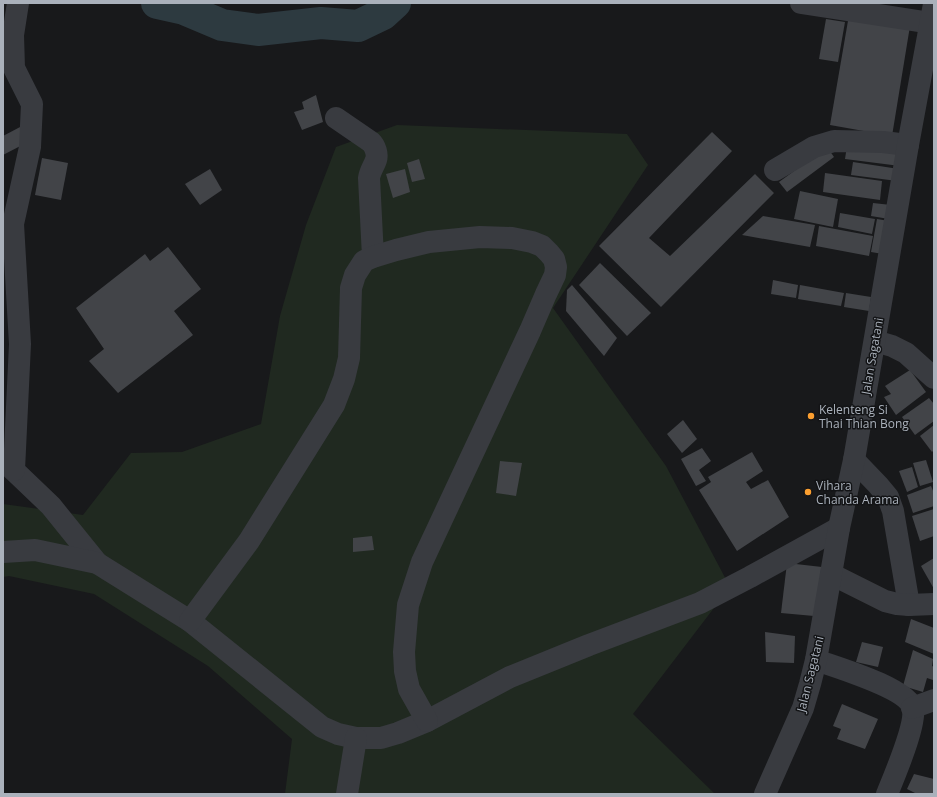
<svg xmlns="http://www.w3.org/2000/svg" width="937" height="797" viewBox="0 0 937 797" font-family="'Open Sans',sans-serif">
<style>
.green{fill:#202920}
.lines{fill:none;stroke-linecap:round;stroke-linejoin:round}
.river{stroke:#2d3a40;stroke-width:32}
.building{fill:#424448}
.minor{stroke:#393b40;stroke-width:22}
.poi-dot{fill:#fc9f30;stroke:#131416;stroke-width:1.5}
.labels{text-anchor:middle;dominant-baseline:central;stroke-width:3;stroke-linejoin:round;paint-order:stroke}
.street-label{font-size:12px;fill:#aab1bb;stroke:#131416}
.poi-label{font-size:12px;fill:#aab1bb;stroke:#131416;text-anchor:start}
</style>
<rect width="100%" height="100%" fill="#18191b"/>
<path class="green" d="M397,125L627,134L648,165L553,308L666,466L730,587L633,714L715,794H285L292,739L208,666L94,594L9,576L3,577V504L83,515L131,453L182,452L261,424L280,316L306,225L336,147Z"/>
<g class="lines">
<path class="river" d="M157,3L184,9L222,25L258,30L321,23L358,26L383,14L395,3"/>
</g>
<g class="building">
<path d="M849,15L910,26L892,136L830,125Z"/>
<path d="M826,19L845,22L838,62L819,59Z"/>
<path d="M316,95L323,122L302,130L294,112L304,109L302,102Z"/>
<path d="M22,126L30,141L3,155V136Z"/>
<path d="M712,132L732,151L649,238L670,256L755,174L774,193L661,307L599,246Z"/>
<path d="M847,146L901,152L900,166L845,159Z"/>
<path d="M827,147L834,157L787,192L779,182Z"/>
<path d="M42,158L68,163L61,200L35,195Z"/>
<path d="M419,159L425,179L412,182L407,163Z"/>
<path d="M853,162L899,169L897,181L851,175Z"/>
<path d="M210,169L222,190L200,205L185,184Z"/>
<path d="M405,169L410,192L393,198L386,174Z"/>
<path d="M825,173L882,181L880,200L823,192Z"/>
<path d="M800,191L838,199L833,227L794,219Z"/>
<path d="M873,203L891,205L889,219L871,216Z"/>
<path d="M840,213L875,219L872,234L838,227Z"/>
<path d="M763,216L815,225L810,247L742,235Z"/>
<path d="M877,219L889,221L883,254L871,252Z"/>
<path d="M819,226L873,236L869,256L816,246Z"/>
<path d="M168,247L201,289L174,311L193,335L118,393L89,361L104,349L76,308L145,254L150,261Z"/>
<path d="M600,263L651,313L627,336L579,285Z"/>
<path d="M773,280L798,285L796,298L771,294Z"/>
<path d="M572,285L617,338L604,356L566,311L567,290Z"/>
<path d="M800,285L844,293L841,306L798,299Z"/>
<path d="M846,293L871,297L869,311L844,307Z"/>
<path d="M910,370L926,392L896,415L884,397L891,394L885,386Z"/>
<path d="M929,398L934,404V421L915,435L902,417Z"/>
<path d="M683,420L697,439L682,453L667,434Z"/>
<path d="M934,425V450L932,452L920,436Z"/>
<path d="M702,448L711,461L699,470L706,481L696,486L681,459Z"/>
<path d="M752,452L763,471L746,482L751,489L768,480L789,517L737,551L699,490L711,482L708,477Z"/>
<path d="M926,460L933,482L920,486L913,463Z"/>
<path d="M500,461L522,463L516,496L496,493Z"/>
<path d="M912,467L918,487L907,492L899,471Z"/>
<path d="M931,486L934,493V506L913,513L907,495Z"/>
<path d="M934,509V536L920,541L912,516Z"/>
<path d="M372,536L374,550L353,552V538Z"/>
<path d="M934,558V589L921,566Z"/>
<path d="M787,563L822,567L814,616L781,613Z"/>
<path d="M911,619L934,628V654L905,642Z"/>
<path d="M765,632L795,636L794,663L766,662Z"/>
<path d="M862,642L883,647L878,667L856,662Z"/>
<path d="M913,650L933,659L932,666L934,667V675L933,680L927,678L923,692L903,686Z"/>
<path d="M842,704L878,719L865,749L837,739L841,729L833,726Z"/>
<path d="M914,774L934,779V794H917L907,789Z"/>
</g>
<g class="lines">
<g class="minor">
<path d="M801,3L931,23"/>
<path d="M336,118L371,142C375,146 378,154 376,160C374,166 370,171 369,178L373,257"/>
<path d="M775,170L814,147L834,141L883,142L908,145"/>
<path d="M875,341L892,346L906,353L934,378"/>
<path d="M854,460L878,485L888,497L893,511L909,605"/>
<path d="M4,461L51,506L97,563"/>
<path d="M14,470L20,344L13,224L30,147L32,104L14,68L13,35L18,3"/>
<path d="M3,552L35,550L97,563L190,621L322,727L338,734L356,738H381L398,733L427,721L510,677L589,645L700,603L750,577L839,528"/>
<path d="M831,574L885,601L897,604L909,605L934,604"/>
<path d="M190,621L249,541L334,405L344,379L349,358L351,288L355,275L364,261L373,257L396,250L429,242L480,237L512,238L532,242L542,246L549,253L554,259L556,267L555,275L546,294L530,331L422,562L408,605L404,652L405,671L409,689L427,721"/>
<path d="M816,660C835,667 908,688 913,709C916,725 894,777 887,794"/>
<path d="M912,708L934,700"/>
<path d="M347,794L356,738"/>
<path d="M765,794L803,708L810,684L816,660L839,528L854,460L908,145L934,4"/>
</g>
</g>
<g class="poi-dot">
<circle cx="811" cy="416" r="4"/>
<circle cx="808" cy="492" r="4"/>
</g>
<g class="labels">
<g class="street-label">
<text transform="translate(872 356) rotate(-80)">Jalan Sagatani</text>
<text transform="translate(810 674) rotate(-76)">Jalan Sagatani</text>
</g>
<g class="poi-label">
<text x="819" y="409">Kelenteng Si<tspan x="819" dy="14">Thai Thian Bong</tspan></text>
<text x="816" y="485">Vihara<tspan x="816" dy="14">Chanda Arama</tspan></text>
</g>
</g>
<rect width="937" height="797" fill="none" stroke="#aab1bb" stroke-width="8"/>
</svg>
